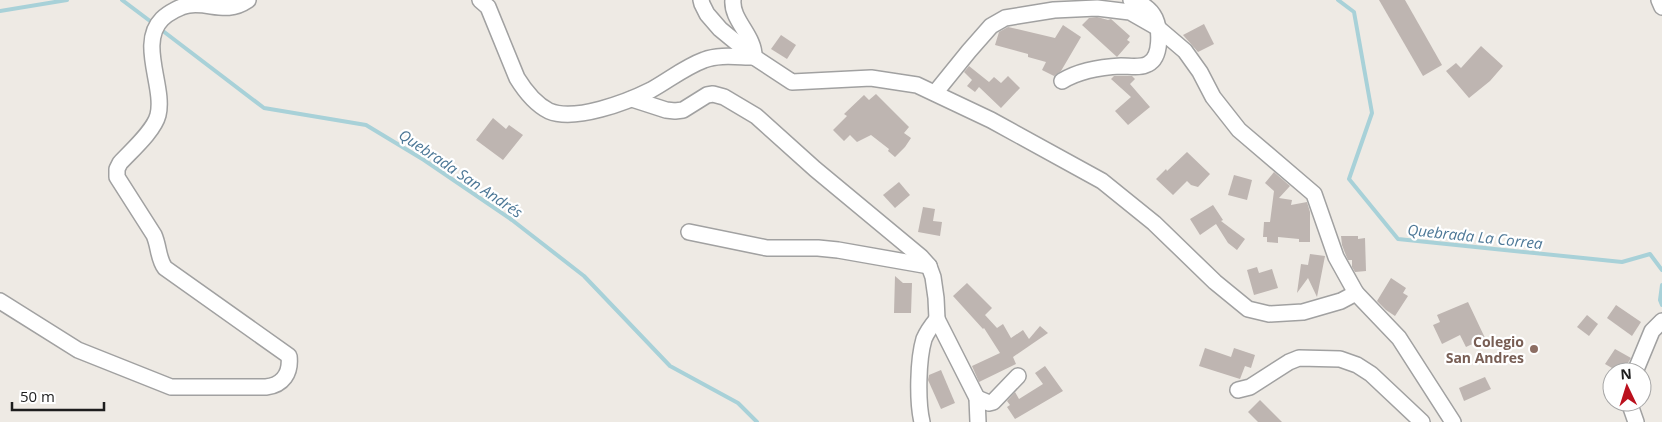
<svg xmlns="http://www.w3.org/2000/svg" width="1662" height="422" viewBox="0 0 1662 422" font-family="'Open Sans',sans-serif">
<style>
.lines{fill:none;stroke-linecap:round;stroke-linejoin:round}
.stream{stroke:#a8d1d8;stroke-width:4}
.building{fill:#beb5b1}
.minor-casing{stroke:#a1a1a1;stroke-width:18}
.minor{stroke:#fff;stroke-width:15}
.education-dot{fill:#8d6e63;stroke:#fff;stroke-width:2}
.labels{text-anchor:middle;dominant-baseline:central;stroke-width:4.5;stroke-linejoin:round;paint-order:stroke}
.education-label{font-size:14px;font-weight:bold;fill:#785e54;stroke:#fff;text-anchor:end}
.water-label{font-size:15px;font-style:italic;fill:#4c7796;stroke:#fff}
</style>
<rect width="100%" height="100%" fill="#eeeae4"/>
<g class="lines">
<g class="stream">
<path d="M122,0L154,24"/>
<path d="M1338,0L1354,12L1372,113L1349,179L1398,239L1622,262L1650,254L1662,270"/>
<path d="M0,11L67,0"/>
<path d="M159,28L264,108L366,125L424,160L512,220L584,276L670,366L738,403L757,422"/>
<path d="M1662,285L1660,300L1662,305"/>
</g>
</g>
<g class="building">
<path d="M1379,0H1405L1442,65L1423,76Z"/>
<path d="M1097,17L1108,20L1111,19L1130,36L1127,40L1130,42L1117,57L1082,25L1089,18Z"/>
<path d="M1204,24L1214,44L1198,52L1183,35Z"/>
<path d="M1063,25L1081,37L1061,71L1054,76L1042,70L1046,62L1028,57V54L995,45L999,32L1008,27L1055,38Z"/>
<path d="M781,35L796,45L787,59L771,49Z"/>
<path d="M1481,46L1503,66L1490,81L1469,98L1446,71L1456,63L1461,68Z"/>
<path d="M969,66L989,82L994,77L1001,83L1008,76L1020,88L1001,108L979,87L975,92L967,86L972,80L964,72Z"/>
<path d="M1114,76H1132L1135,79L1130,84L1150,107L1128,125L1115,111L1131,97L1111,79Z"/>
<path d="M876,94L909,127L904,133L911,138L905,147L895,157L888,151L889,149L871,135L857,142L850,135L844,141L833,130L847,116L844,114L864,95L869,100Z"/>
<path d="M493,118L506,129L509,125L523,135L503,160L476,140Z"/>
<path d="M1187,152L1210,174L1198,187L1191,185L1187,181L1173,195L1156,179L1166,169L1167,171Z"/>
<path d="M1274,172L1290,186L1279,198L1292,200L1291,205L1307,202L1310,212V242H1299V239L1278,237V243L1267,242V237H1263L1264,222H1270L1274,191L1265,183Z"/>
<path d="M1234,175L1252,180L1247,200L1228,195Z"/>
<path d="M899,182L910,195L895,208L883,195Z"/>
<path d="M1213,205L1223,220L1221,221L1245,239L1237,250L1228,243L1216,224L1200,235L1190,219Z"/>
<path d="M923,207L935,209L933,221L942,222L940,236L918,232Z"/>
<path d="M1341,236H1358V239L1365,238L1366,271L1355,272L1352,267V260H1348L1345,253L1342,245Z"/>
<path d="M1310,254L1325,256L1317,297L1308,278L1297,293L1301,264L1308,265Z"/>
<path d="M1257,267L1259,273L1272,269L1278,288L1254,295L1247,270Z"/>
<path d="M895,276L903,283H912L911,313H894Z"/>
<path d="M1391,278L1406,288L1403,293L1408,296L1395,316L1386,310L1377,301Z"/>
<path d="M967,283L992,308L985,315L997,328L1003,324L1011,338L1023,330L1029,339L1040,326L1048,333L1013,357L1016,364L979,382L972,366L1000,353L984,328L983,329L953,296Z"/>
<path d="M1468,302L1485,338L1466,347L1460,335L1442,344L1433,325L1440,322L1437,315Z"/>
<path d="M1616,305L1641,322L1632,336L1607,318Z"/>
<path d="M1587,315L1598,324L1589,336L1577,327Z"/>
<path d="M1205,348L1231,357L1234,348L1255,355L1251,368L1245,366L1240,379L1199,366Z"/>
<path d="M1615,349L1631,358L1622,372H1610L1612,368L1605,364Z"/>
<path d="M1045,366L1063,391L1015,419L1007,407L1010,405L1007,401L1015,392L1019,399L1043,384L1035,373Z"/>
<path d="M941,370L955,403L941,409L928,380L929,375Z"/>
<path d="M1485,377L1491,389L1464,401L1459,388Z"/>
<path d="M1260,400L1282,422H1258L1248,412Z"/>
</g>
<g class="lines">
<defs>
<g id="minor">
<path d="M480,0L488,7L517,78C525,91 535,104 549,111C575,122 627,102 651,90C669,80 685,67 704,60C719,54 738,57 754,57"/>
<path d="M701,0L702,4L707,14L720,29L754,57L792,82L871,78L917,85L991,120L1102,181L1154,223L1215,282L1248,309L1269,314L1303,312L1341,301L1356,293L1399,338L1453,422"/>
<path d="M733,0C731,20 755,36 754,57"/>
<path d="M1659,0L1662,7"/>
<path d="M1062,81C1080,70 1100,67 1121,66C1130,66 1141,68 1148,64C1162,57 1160,29 1155,18C1150,8 1141,3 1131,0"/>
<path d="M935,93L969,51L991,26L1005,18L1054,10L1097,8L1130,12L1158,28L1185,51L1200,72L1213,97L1239,130L1314,194L1336,257L1356,293"/>
<path d="M632,99L666,110L675,111L683,110L707,95L713,94L724,97L756,116L815,169L921,257L929,266L933,277L936,298L937,319L977,398L978,422"/>
<path d="M689,232L767,248H818L838,250L929,266"/>
<path d="M0,301L78,350L171,387H266C283,385 291,373 289,356L165,268C158,259 159,246 154,235L117,177V169L120,163C131,151 154,131 158,115C165,87 138,43 162,19C168,13 181,6 189,5C211,2 226,15 248,0"/>
<path d="M1635,372L1652,331L1662,321"/>
<path d="M1238,390L1250,387L1289,362L1299,358L1340,359L1357,365L1371,374L1422,422"/>
<path d="M977,398L989,403L993,402L1018,376"/>
<path d="M1629,402L1636,422"/>
<path d="M922,422C917,401 918,359 924,339C927,332 932,325 937,319"/>
</g>
</defs>
<use href="#minor" class="minor-casing"/>
<use href="#minor" class="minor"/>
</g>
<circle class="education-dot" cx="1534" cy="349" r="5"/>
<g class="labels">
<g class="education-label">
<text x="1524" y="341">Colegio<tspan x="1524" dy="16">San Andres</tspan></text>
</g>
<g class="water-label">
<text transform="translate(461 173) rotate(34)">Quebrada San Andrés</text>
<text transform="translate(1475 236) rotate(6)">Quebrada La Correa</text>
</g>
</g>
<g transform="translate(1627 387) rotate(356)"><circle r="24" fill="#ffffff" stroke="#a5a5a5"/>
<path d="M0-4L9 19L0 12L-9 19Z" fill="#bb101d"/>
<text y="-8" font-size="14" font-weight="bold" text-anchor="middle" fill="#1d1d1d">N</text>
</g>
<path d="M12 402v8h92v-8" fill="none" stroke="#1d1d1d" stroke-width="2.5"/>
<text x="20" y="402" font-size="15" fill="#1d1d1d" stroke="#ffffff" stroke-width="4" paint-order="stroke">50 m</text>
</svg>
